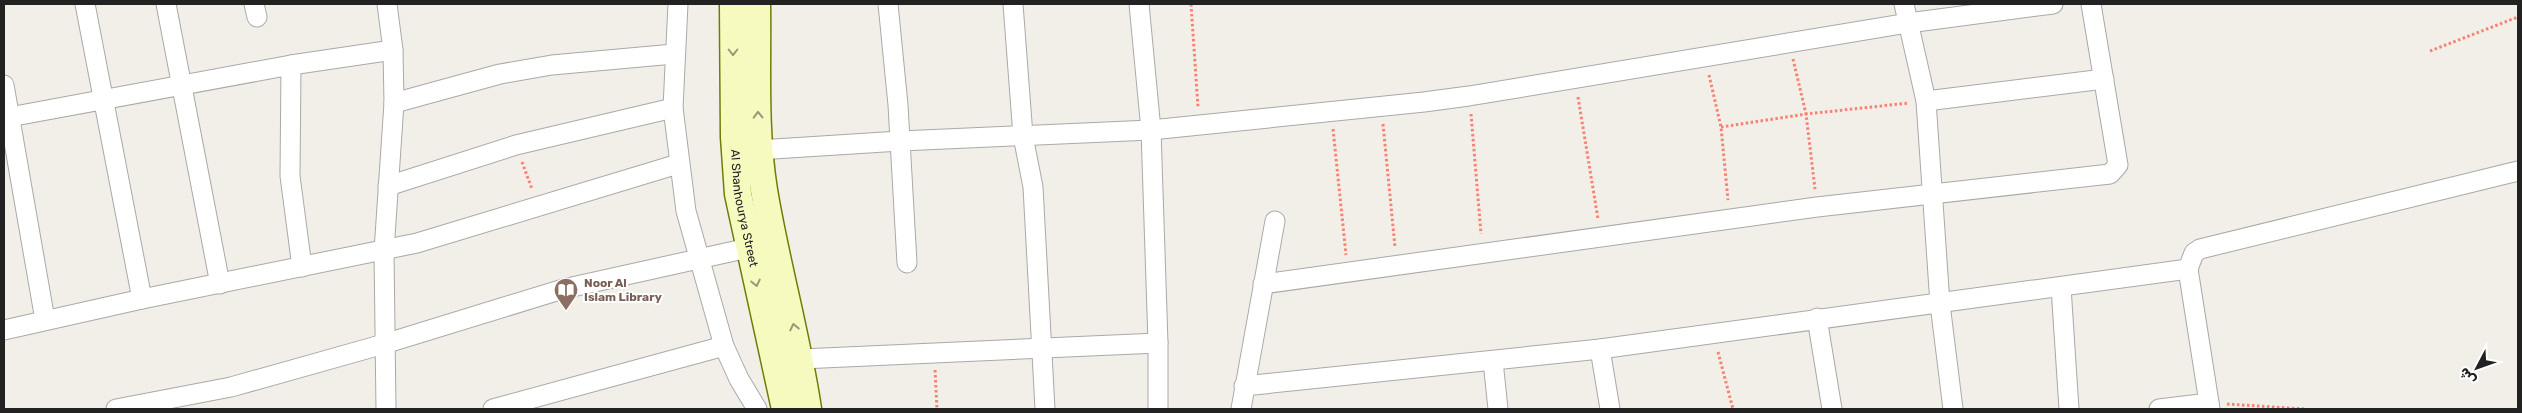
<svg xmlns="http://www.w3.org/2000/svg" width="2522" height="413" viewBox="0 0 2522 413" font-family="Rubik,Cairo,sans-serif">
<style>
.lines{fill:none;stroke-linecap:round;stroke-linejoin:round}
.street-casing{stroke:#a9a9a9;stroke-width:21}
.secondary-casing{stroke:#707d05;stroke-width:29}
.path{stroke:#fa8072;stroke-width:3;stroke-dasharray:2.5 2.5;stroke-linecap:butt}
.street{stroke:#fff;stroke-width:19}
.secondary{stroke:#f7fabf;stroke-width:26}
.oneway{stroke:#979978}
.labels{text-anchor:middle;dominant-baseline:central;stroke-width:4;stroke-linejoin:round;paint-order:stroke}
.street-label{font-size:12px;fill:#222;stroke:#fff}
.education-label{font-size:12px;font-weight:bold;fill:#785e54;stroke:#fff;text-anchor:start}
</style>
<rect width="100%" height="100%" fill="#f2efe9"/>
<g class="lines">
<defs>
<g id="street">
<path d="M85,4L142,299"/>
<path d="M166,4L220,284"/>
<path d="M254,4L257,17"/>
<path d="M678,4L673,108L686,211L724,346L739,379L757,409"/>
<path d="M888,4L898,105L907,263"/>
<path d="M1013,4L1023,136L1033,187L1045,409"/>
<path d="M1139,4L1151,130L1158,343V409"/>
<path d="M1904,4L1926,101L1940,304L1953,409"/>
<path d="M291,65L290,176L302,267"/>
<path d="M4,85L45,320"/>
<path d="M1926,101L2104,79"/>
<path d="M394,103L500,74L552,65L674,54"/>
<path d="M4,118L291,65L393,50"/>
<path d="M759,150L900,141L1151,130L1424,102L1469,96L1908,23L2053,4"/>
<path d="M388,186L516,145L673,108"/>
<path d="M1263,284L1817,207L2110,174L2118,165L2091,4"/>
<path d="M2061,287L2069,409"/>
<path d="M1817,318L1832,409"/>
<path d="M4,330L142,299L417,243L678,164"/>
<path d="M1600,349L1610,409"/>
<path d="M801,359L1158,343"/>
<path d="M1493,361L1498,409"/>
<path d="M1244,386L1600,349L2188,269"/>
<path d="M116,409L231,387L384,344L563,289L748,248"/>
<path d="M386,409L384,251L394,103L393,50L387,4"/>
<path d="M493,409L724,346"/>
<path d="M1241,409L1275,221"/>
<path d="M2159,409L2209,403"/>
<path d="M2210,409L2188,269L2194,253L2200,249L2518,171"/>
</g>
<g id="secondary">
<path id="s1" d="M733,4L734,137L738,194L785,409"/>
<path d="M757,4C758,65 754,129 764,190C776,263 797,335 808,409"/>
</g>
</defs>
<use href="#street" class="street-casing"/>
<use href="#secondary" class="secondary-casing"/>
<g class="path">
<path d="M1191,4L1198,107"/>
<path d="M2430,51L2518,17"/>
<path d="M1793,59L1806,114L1815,189"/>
<path d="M1709,75L1721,127L1728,200"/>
<path d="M1578,97L1598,219"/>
<path d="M1471,114L1481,234"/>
<path d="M1383,124L1395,247"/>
<path d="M1721,127L1806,114L1909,103"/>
<path d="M1333,129L1346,255"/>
<path d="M522,162L532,189"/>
<path d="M1718,352L1733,409"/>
<path d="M935,370L937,409"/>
<path d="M2227,404L2304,409"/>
</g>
<use href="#street" class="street"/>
<use href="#secondary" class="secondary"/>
</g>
<defs><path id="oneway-chevron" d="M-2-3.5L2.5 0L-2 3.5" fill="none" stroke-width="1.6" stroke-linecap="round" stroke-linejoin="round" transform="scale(1.25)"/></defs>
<g class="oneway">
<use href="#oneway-chevron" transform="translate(733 52) rotate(90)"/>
<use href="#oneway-chevron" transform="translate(758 115) rotate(-91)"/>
<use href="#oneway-chevron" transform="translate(756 283) rotate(78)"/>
<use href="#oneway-chevron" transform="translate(794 327) rotate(-102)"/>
</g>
<defs>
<symbol id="library-pin" viewBox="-11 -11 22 30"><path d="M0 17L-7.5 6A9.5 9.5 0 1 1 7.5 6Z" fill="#8d6e63" stroke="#fff"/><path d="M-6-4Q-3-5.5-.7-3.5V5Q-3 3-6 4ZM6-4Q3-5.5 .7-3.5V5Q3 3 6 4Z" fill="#fff"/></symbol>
</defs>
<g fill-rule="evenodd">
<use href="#library-pin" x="552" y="276" width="28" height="38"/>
</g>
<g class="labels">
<g class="street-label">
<text stroke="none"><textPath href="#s1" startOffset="205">Al Shanhourya Street</textPath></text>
</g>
<g class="education-label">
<text x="584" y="283">Noor Al<tspan x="584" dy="14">Islam Library</tspan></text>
</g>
</g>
<rect width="2522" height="413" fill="none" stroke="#222222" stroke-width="10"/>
<g transform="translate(2477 368) rotate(229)" stroke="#ffffff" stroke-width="4" paint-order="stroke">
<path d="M0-4L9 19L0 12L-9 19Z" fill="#222222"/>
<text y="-8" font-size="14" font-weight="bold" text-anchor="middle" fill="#222222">ش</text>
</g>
</svg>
